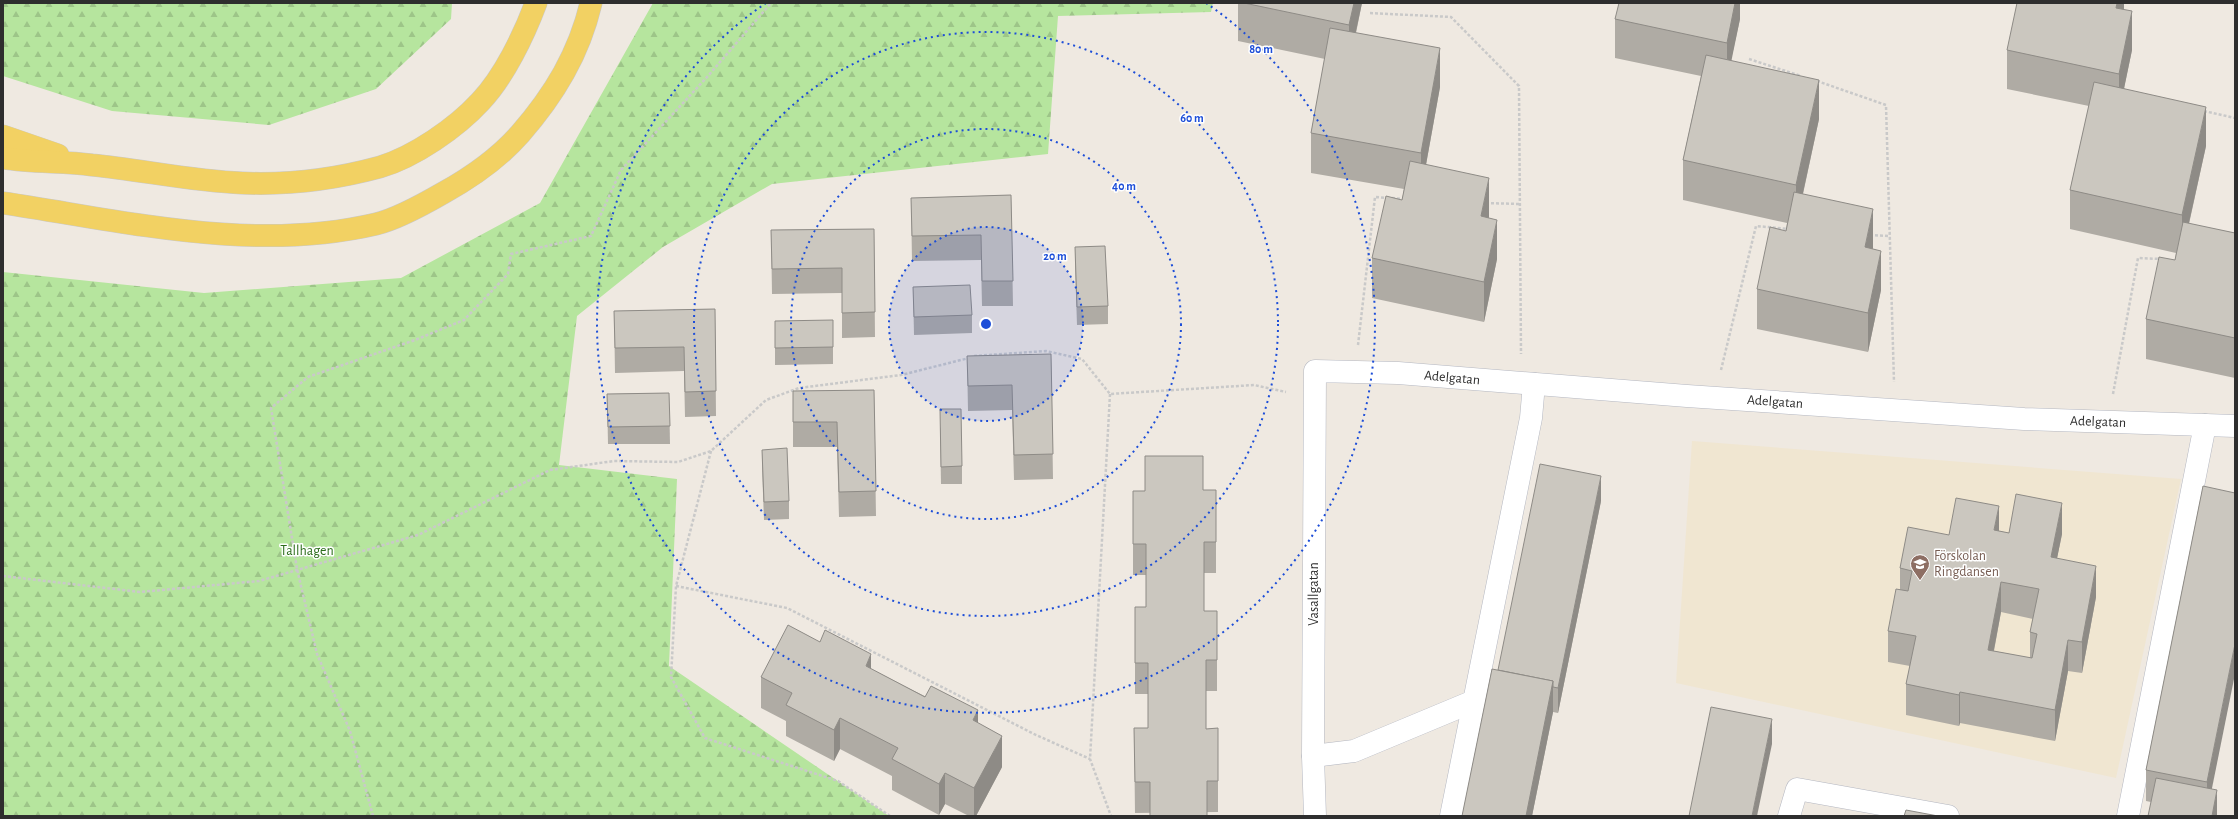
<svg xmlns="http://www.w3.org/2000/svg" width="2238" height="819" viewBox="0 0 2238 819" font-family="'Alegreya Sans',sans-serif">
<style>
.education{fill:#f0e6d1}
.forest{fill:url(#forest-firs)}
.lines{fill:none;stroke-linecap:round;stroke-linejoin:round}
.minor-casing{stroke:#b4b7c1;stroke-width:23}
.major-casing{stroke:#c9c9c9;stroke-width:23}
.path{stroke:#c9c9c9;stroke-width:2.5;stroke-dasharray:3 2;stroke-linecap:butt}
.minor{stroke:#fff;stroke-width:22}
.major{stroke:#f2d163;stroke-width:22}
.wall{fill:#afaba4;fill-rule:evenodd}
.shaded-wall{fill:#8e8b86}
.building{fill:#cbc7bf;stroke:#8e8b86;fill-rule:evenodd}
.ring{fill:none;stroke:#1d4ed8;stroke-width:2;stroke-dasharray:2 4}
.labels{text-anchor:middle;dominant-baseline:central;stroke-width:3;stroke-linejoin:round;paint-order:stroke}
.street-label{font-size:14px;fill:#2e2e2e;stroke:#fff}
.park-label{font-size:14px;fill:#2c6e1b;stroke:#fff}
.education-label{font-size:14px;fill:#785e54;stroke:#fff;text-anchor:start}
.centre{fill:#1d4ed8;stroke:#fff;stroke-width:2}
.ring-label{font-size:12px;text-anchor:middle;font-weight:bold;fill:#1d4ed8;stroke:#fff;stroke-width:3;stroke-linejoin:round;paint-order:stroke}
</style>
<defs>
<pattern id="forest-firs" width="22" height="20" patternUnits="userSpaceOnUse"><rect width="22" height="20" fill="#b6e59e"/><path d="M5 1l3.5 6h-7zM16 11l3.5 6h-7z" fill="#9dc588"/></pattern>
</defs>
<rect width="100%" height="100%" fill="#efe9e1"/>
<path class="education" d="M1692,441L2181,479L2116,778L1676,683Z"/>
<g class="forest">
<path d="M3,3H452L451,19L376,89L269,125L112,111L3,76Z"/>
<path d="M653,3H1213L1211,12L1058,16L1048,154L772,184L663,247L577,316L559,465L677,479L669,666L889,816H3V272L204,293L401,278L540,203Z"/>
</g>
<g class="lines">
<defs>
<g id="minor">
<path d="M1313,756L1354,751L1474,701"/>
<path d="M1315,816L1313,756L1315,371L1398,373L1687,396L2024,419L2235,426"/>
<path d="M1451,816L1531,418L1534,384"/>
<path d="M1789,816L1797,789L1948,816"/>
<path d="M2128,816L2205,425"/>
</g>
<g id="major">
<path d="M3,136L58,155"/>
<path d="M3,158C33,163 63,161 92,165C142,170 192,181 242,183C288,185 336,179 380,167C414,157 456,128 480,102C504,77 524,35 536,3"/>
<path d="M3,203C125,221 252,253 376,224C397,219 424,204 443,193C472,177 498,159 520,134C554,95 579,54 591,3"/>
</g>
</defs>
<use href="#minor" class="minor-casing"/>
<use href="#major" class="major-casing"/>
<g class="path">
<path d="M1370,13L1451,17L1519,86L1521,354"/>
<path d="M1749,59L1801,76"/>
<path d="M1817,81L1886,105L1894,382"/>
<path d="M2204,111L2235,118"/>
<path d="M1392,198L1403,199"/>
<path d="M1486,203L1520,204"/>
<path d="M1870,235L1890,236"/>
<path d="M1358,345L1375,197L1387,198"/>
<path d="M974,356L1046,351L1082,359L1110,394L1254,385L1286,392"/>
<path d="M1721,370L1756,226L1789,229"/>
<path d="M1110,394L1090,759L1111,816"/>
<path d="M2113,394L2138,258L2161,259"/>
<path d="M711,451L676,586L671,677L705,738L838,781L890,816"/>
<path d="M3,576L140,592L259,581L418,535L550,470L614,461L678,462L711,451L766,400L799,388L901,375L969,358"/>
<path d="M676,586L787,608L1036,735L1090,759"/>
<path d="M373,816L350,731L317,654L297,569L271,408L308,377L415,340L464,320L508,274L511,254L591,236L621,170L708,76L771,3"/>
</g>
<use href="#minor" class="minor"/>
<use href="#major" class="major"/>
</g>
<g class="wall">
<path d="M1238,3H1362L1356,33L1440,87L1426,165L1489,218L1497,259L1484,322L1372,298V258L1402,200L1404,189L1311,173V133L1325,59L1238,41Z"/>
<path d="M1740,3V19L1731,60L1819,119L1803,194L1873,249L1881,290L1868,352L1757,329V289L1786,231L1787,223L1683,200V160L1701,76L1615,58V19Z"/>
<path d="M2124,3V9L2132,50L2124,88L2206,146L2189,224L2235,233V378L2146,359V319L2175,260L2176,253L2070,229V190L2089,106L2007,89V50Z"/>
<path d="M1011,195L1013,306H982L981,260L912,261L911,198Z"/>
<path d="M874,229L875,337L842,338V293L772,294L771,230Z"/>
<path d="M1075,247L1108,306V324L1077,325L1075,265Z"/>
<path d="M913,287L972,315V333L914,335Z"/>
<path d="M715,309L716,416L685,417L684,371L615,373L614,311Z"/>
<path d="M775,321L833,347V364L775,365Z"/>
<path d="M1051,354L1053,479L1014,480L1012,410L968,411L967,356Z"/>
<path d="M874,390L876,516L839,517L837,447H793V391Z"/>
<path d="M669,393L670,444H608L607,394Z"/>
<path d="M940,427L962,466V484H941Z"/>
<path d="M762,450L789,501V519L764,520L762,467Z"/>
<path d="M2203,486L2212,789L2217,815L2146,801V770Z"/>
<path d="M1216,490V573H1204V611H1217V691H1206V729L1218,728V812L1135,813L1134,728H1148V694H1135V607H1146V575H1133V491Z"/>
<path d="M1601,501L1558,713L1553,712L1532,816H1462L1498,670Z"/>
<path d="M1999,531L2009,533L2062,534L2057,558L2096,597L2082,673L2068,671L2055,741L1960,723L1959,726L1906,715V684L1910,666L1888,662V631L1900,589V568L1949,535ZM2001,612L2033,619L2030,632V658L1994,651Z"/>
<path d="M871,669L978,723L1002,767L976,816H969L945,804L939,815L892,790V776L840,749L834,761L786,736V721L761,708V677Z"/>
</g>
<g class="shaded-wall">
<path d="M1354,3H1362L1349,64V25Z"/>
<path d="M1735,3H1740V19L1727,82V43Z"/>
<path d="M2117,3H2124V8L2116,47V8Z"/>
<path d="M2132,11V50L2119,113V74Z"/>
<path d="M1440,48V87L1421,192V153Z"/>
<path d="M1819,80V119L1796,225V185Z"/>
<path d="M2206,107V146L2182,254V215Z"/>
<path d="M1489,178V217L1481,255V216Z"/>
<path d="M1873,209V248L1865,286V247Z"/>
<path d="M1497,220V259L1484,322V282Z"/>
<path d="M1881,251V290L1868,352V313Z"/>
<path d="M1601,476V501L1558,713V688Z"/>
<path d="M2062,503V534L2051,588V557Z"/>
<path d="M1999,506V537L1994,530Z"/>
<path d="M2096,566V597L2082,673V642Z"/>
<path d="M2001,582V612L1988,681V650Z"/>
<path d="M2068,640V671L2055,741V710Z"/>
<path d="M2235,644V674L2207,813V782Z"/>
<path d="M871,654V685L866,666Z"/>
<path d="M1553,681V712L1532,816H1526Z"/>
<path d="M1960,692V723L1959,726V695Z"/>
<path d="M978,710V741L973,720Z"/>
<path d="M840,718V749L834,761V730Z"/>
<path d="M1772,719V744L1757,816H1752Z"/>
<path d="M1002,736V767L976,816H974V788Z"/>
<path d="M945,773V804L939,815V784Z"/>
<path d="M2217,790V816H2212Z"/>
</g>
<g class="building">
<path d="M1244,3H1354L1349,25Z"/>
<path d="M1619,3H1735L1727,43L1615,19Z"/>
<path d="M2017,3H2117L2116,8L2132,11L2119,74L2007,50Z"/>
<path d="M1330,28L1440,48L1421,153L1311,133Z"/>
<path d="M1706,55L1819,80L1796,185L1683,160Z"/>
<path d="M2094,82L2206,107L2182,215L2070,190Z"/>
<path d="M1410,161L1489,178L1481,216L1497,220L1484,282L1372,258L1386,196L1402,200Z"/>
<path d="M1794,192L1873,209L1865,247L1881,251L1868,313L1757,289L1770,227L1786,231Z"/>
<path d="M1011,195L1013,281H982L981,235L912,236L911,198Z"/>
<path d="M2183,222L2235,233V338L2146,319L2159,257L2175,260Z"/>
<path d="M874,229L875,312L842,313V268L772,269L771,230Z"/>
<path d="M1105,246L1108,306L1077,307L1075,247Z"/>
<path d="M970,285L972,315L914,317L913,287Z"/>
<path d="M715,309L716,391L685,392L684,347L615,348L614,311Z"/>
<path d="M833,320V347L775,348V321Z"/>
<path d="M1051,354L1053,454L1014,455L1012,385L968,386L967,356Z"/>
<path d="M874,390L876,491L839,492L837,422H793V391Z"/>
<path d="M669,393L670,426L608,427L607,394Z"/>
<path d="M940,409H961L962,466L941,467Z"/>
<path d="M787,448L789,501L764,502L762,450Z"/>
<path d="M1145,456H1203V490H1216V542H1204V611H1217V660H1206V729L1218,728V781H1207V816H1150V782H1135L1134,728H1148V663H1135V607H1146V544H1133V491H1145Z"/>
<path d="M1540,464L1601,476L1558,688L1553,687V681L1498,670Z"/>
<path d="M2203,486L2235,493V644L2207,782L2146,770Z"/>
<path d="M2016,494L2062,503L2051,557L2096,566L2082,642L2068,640L2055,710L1960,692L1959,695L1906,684L1916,636L1888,631L1896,589L1908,591L1912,571L1900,568L1908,527L1949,535L1956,498L1999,506L1994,530L2009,533ZM2001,582L2039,589L2030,632L2037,634L2032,658L1988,650Z"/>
<path d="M788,625L820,642L825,630L871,654L866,666L925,697L931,686L978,710L973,720L1002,736L974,788L945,773L939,784L892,759L898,748L840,718L834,730L786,705L792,693L761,677Z"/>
<path d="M1492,669L1553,681L1526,816H1462Z"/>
<path d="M1711,707L1772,719L1752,816H1689Z"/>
<path d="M2156,778L2217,790L2212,816H2148Z"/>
<path d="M1906,810L1938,816H1904Z"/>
</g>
<circle cx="986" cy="324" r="97" fill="#1d4ed8" fill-opacity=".12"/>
<g class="ring">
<circle cx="986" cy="324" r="97"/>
<circle cx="986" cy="324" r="195"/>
<circle cx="986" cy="324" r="292"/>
<path d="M1206 3A389 389 0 1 1 766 3"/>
</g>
<defs>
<symbol id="school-pin" viewBox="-11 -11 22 30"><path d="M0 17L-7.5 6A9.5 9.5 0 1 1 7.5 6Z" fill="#8d6e63" stroke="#fff"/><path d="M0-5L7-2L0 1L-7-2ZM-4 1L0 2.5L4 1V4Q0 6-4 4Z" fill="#fff"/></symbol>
</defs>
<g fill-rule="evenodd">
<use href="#school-pin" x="1909" y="553" width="22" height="30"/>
</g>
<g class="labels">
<g class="street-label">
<text transform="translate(1452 378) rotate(5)">Adelgatan</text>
<text transform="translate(1775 402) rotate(4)">Adelgatan</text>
<text transform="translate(2098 422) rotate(2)">Adelgatan</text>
<text transform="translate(1314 594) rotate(-90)">Vasallgatan</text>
</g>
<g class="park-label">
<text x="307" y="551">Tallhagen</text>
</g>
<g class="education-label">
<text x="1934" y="556">Förskolan<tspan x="1934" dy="16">Ringdansen</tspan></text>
</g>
</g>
<circle cx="986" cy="324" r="6" class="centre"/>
<g class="ring-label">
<text x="1261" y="53">80 m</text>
<text x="1192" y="122">60 m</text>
<text x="1124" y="190">40 m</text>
<text x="1055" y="260">20 m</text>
</g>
<rect width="2238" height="819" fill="none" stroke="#2e2e2e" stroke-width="8"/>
</svg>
